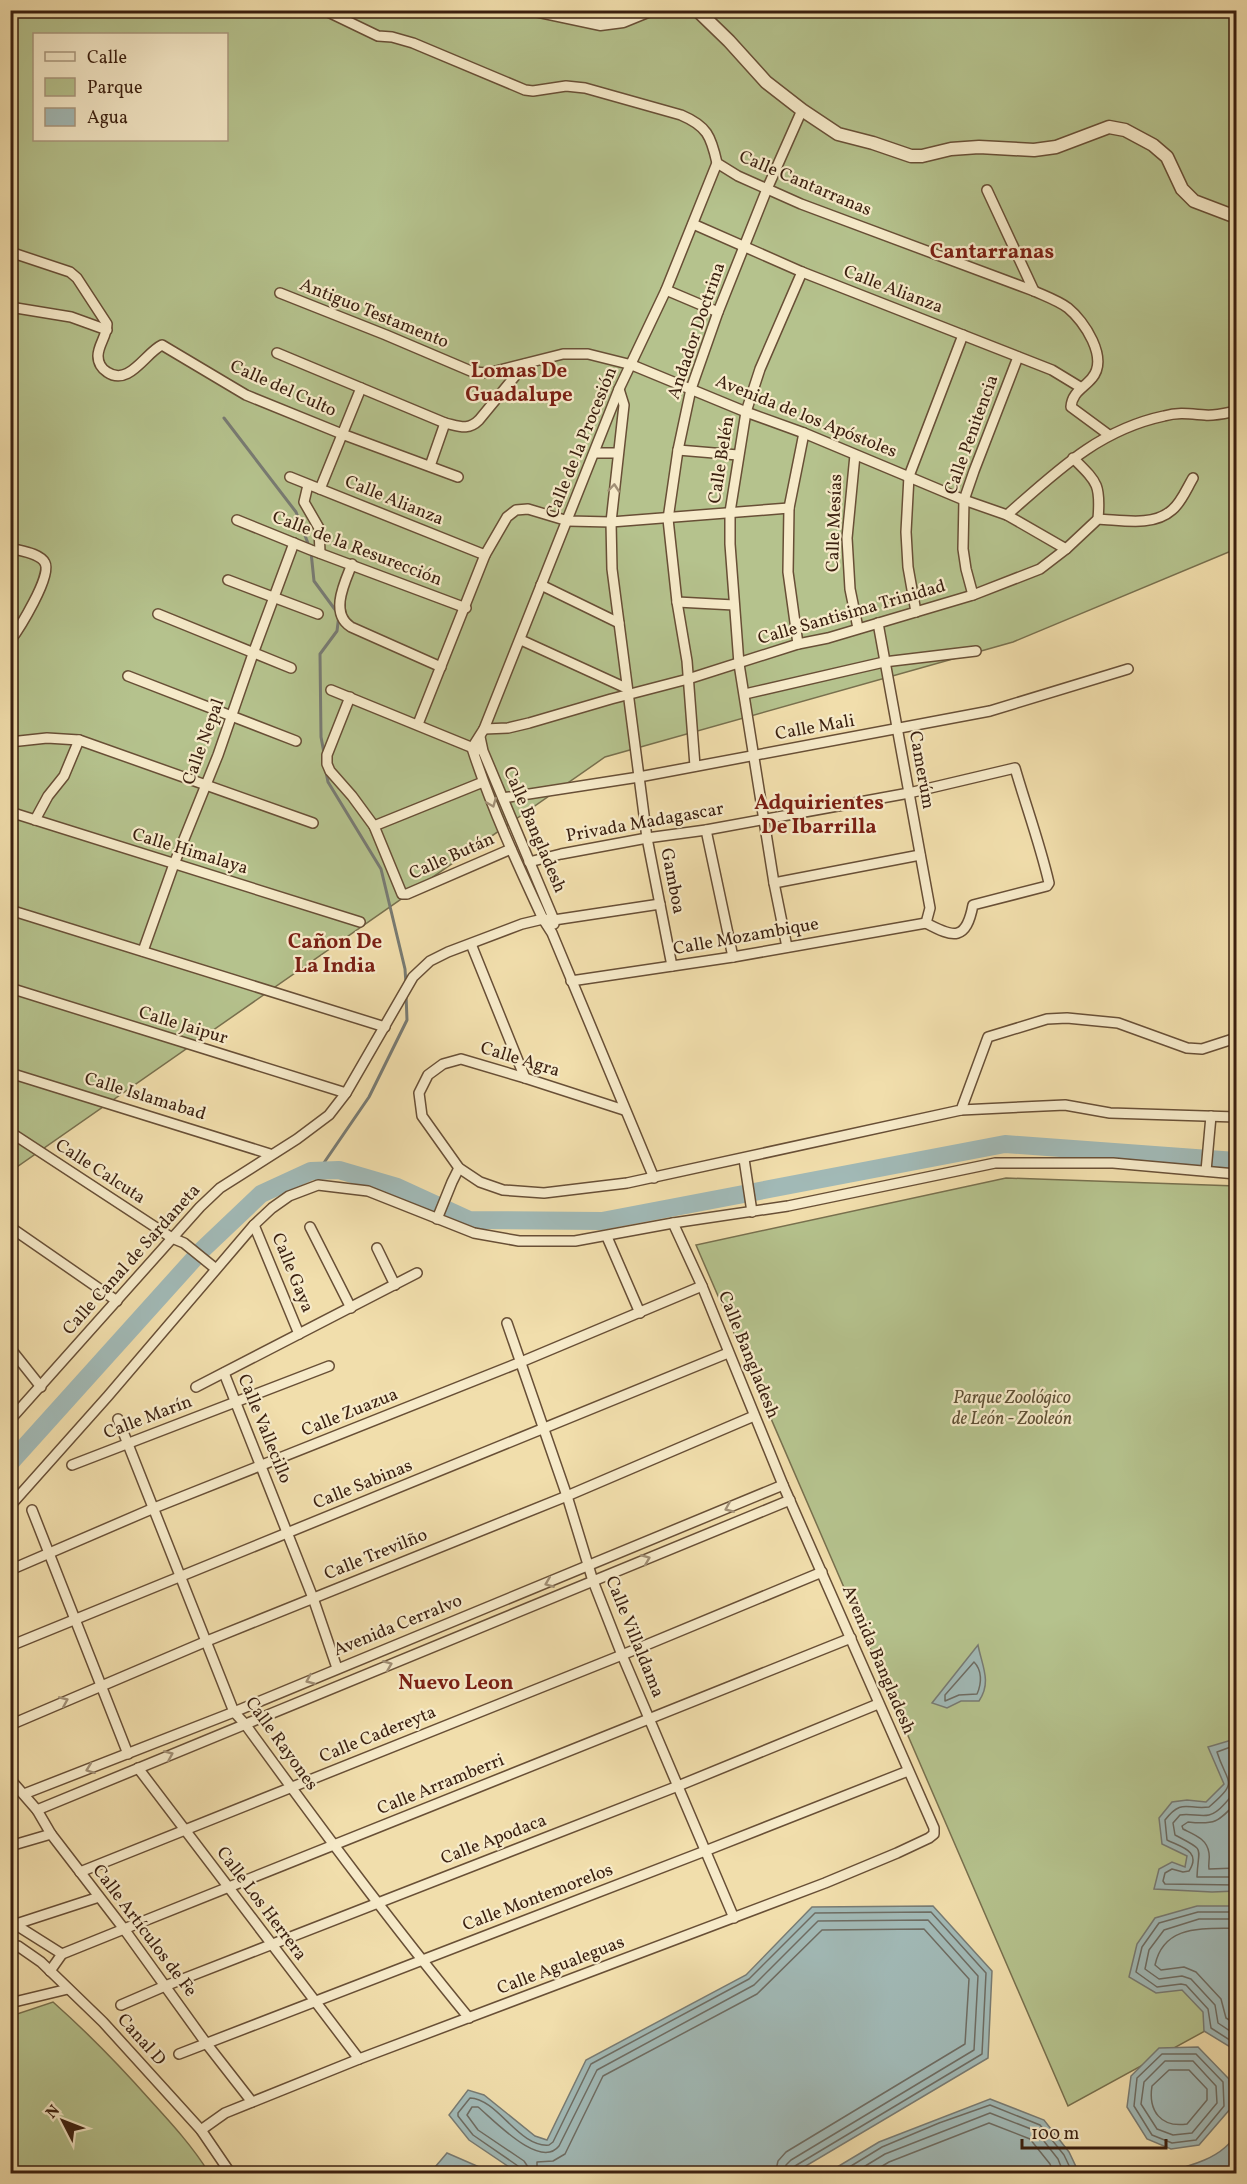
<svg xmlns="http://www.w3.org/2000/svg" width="1247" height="2184" viewBox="0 0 1247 2184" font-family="Vollkorn,serif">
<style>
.green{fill:#b5c28d;stroke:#78704e;stroke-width:1.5;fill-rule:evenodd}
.water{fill:#a1b9b6;stroke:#787b73;stroke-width:1.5}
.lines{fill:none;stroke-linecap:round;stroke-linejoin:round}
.shore{stroke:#6e6c62;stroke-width:1.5}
.stream{stroke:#787b73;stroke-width:3}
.river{stroke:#a1b9b6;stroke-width:18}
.minor-casing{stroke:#684f36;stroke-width:12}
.tertiary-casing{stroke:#684f36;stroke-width:15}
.minor{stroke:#f6eac9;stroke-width:9}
.tertiary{stroke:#f6eac9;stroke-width:12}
.oneway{stroke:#a18f75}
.labels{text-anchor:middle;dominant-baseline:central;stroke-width:4.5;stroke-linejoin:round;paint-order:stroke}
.street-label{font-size:18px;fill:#3a1f0f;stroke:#f6eac9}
.park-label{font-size:18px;font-style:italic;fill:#5f5035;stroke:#f6eac9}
.quarter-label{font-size:21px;font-weight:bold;fill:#7a1f14;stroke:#f6eac9}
</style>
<rect width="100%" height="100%" fill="#f1deac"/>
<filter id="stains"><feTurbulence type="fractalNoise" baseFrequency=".00333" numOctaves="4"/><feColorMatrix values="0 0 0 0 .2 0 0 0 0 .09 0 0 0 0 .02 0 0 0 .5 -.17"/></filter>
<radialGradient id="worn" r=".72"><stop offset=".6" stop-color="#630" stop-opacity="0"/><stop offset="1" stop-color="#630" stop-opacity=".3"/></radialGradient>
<g class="green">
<path d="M11,11H1236V549L1013,642L605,757L11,1171ZM34,34H226V140H34Z"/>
<path d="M1006,1178L1236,1186V2014L1068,2106L696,1245Z"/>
<path d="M53,2002C88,2033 120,2066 151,2101C172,2124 193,2147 209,2173H11V2016Z"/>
</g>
<g class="water">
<path d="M978,1645C982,1666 992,1682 979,1701H961L947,1708L932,1703Z"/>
<path d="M1235,1739L1236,1891L1212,1892L1154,1889L1159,1869L1172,1862L1185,1867L1187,1856L1162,1844L1159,1818L1172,1802L1187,1800L1206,1802L1224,1784L1208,1747Z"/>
<path d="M933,1906L992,1971L988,2058L794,2173H518L469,2140L449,2115L468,2090L484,2095L535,2136L547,2140L586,2060L746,1975L812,1907Z"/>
<path d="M1197,1906H1236V2056L1232,2048L1204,2031L1203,2012L1182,1990L1156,1993L1129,1977L1137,1944L1155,1918Z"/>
<path d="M1198,2047L1229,2079L1231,2108L1199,2145L1171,2149L1147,2139L1127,2107L1131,2076L1159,2048Z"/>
<path d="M990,2099L1044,2120L1069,2152L1079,2173H827L879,2142Z"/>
<path d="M1236,2133V2173H1162C1187,2167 1225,2158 1236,2133Z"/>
<path d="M447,2153L493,2173H430Z"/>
</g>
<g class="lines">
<g class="shore">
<path d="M974,1662C982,1670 982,1683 977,1694L959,1695L945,1701V1695Z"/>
<path d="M1236,1745L1217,1752C1227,1784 1240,1781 1209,1807C1187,1810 1182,1798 1165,1820L1167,1840C1181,1847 1202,1851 1189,1871L1183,1872L1172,1869L1165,1873L1163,1881L1165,1884L1236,1885"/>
<path d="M1236,1788C1232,1796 1219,1813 1209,1815C1200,1817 1190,1813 1180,1815L1173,1823L1175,1835C1207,1852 1198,1845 1197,1877H1236"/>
<path d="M1236,1803C1218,1822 1215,1825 1188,1822L1182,1826L1183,1829C1195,1835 1207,1839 1209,1853C1210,1859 1208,1864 1209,1869L1236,1868"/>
<path d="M1236,1912H1198L1159,1923L1142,1947L1136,1972L1157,1987L1181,1984L1186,1985L1208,2009L1211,2028L1236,2044"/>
<path d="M1236,1919H1199L1164,1930L1149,1950L1145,1969L1159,1979L1182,1976L1191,1979L1215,2005L1218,2023L1236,2035"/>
<path d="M1236,1928C1203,1929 1164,1924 1155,1965L1161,1970L1184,1967L1196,1972L1221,1999L1226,2018L1236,2024"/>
<path d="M1162,2054H1196L1223,2082L1224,2106L1196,2140L1172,2143L1152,2135L1134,2106L1137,2078Z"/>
<path d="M1165,2061H1193L1216,2086L1217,2103L1192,2133L1173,2135L1157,2129L1141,2104L1144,2082Z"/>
<path d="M1169,2070H1189L1207,2089V2100L1187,2124C1161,2128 1148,2111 1152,2086Z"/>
<path d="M521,2174L518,2166L473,2135L458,2116V2113L470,2098C498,2099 519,2148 549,2145L553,2142L591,2064L749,1979L815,1913L931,1912L986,1973L982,2054L795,2166L792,2174"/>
<path d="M528,2174V2167L524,2161L478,2130L467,2115L472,2107H478C494,2120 540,2170 559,2146L597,2070L754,1985L818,1921L928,1920L978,1976L974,2050L791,2160L786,2165L784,2174"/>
<path d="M537,2174V2162L553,2161L565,2154L603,2076L757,1994L822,1930L924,1929L969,1979L965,2044L786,2152L778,2161L775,2174"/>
<path d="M838,2174L882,2147L939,2123L990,2105L1040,2125L1064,2155L1073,2174"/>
<path d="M852,2174L885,2154L990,2113L1036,2131L1058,2159L1064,2174"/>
<path d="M869,2174L889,2162L989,2123L1030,2139L1050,2164L1054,2174"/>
</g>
<g class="stream">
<path d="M224,418L296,512L309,546"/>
<path d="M311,552L314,581L339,615L337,631L320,654L321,737L324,753"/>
<path d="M326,772L328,782L381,869L405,969L406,984"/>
<path d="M319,1170L369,1097L407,1020L406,994"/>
</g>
<path class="river" d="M10,1463L201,1251L261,1194L311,1171L339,1170L397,1187L469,1220L602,1221L1005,1144L1236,1161"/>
<defs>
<g id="minor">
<path d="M324,10L378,36L392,37L413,43L525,90L533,91L566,86L585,88L681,115C707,126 711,136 717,163L738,176L801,204L1034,291C1045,296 1059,301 1068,308C1084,321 1109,358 1092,378C1084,388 1072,392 1071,407L1109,435"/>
<path d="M987,190L1034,291"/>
<path d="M693,224L802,272L1052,370L1080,387"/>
<path d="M10,252L70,272L77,278L107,324C107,336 98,345 98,356C98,363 102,369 107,372C129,387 145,353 162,345L246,395L342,434L458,477"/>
<path d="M666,290L718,312"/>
<path d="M280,293L386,335L473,372L488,373L563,354H588L632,365L746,412L804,433L964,500L1007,515L1066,549"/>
<path d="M10,307L71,317L107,330"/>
<path d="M277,353L445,423C459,426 468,431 479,420L525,364"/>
<path d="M619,389L624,405L611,522L612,569L647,838L672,966"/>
<path d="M678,450L738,455"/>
<path d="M595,453H617"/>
<path d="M855,455L847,538L850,589L858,628"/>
<path d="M1073,458C1097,482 1101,484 1098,519"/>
<path d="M430,466L445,423"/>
<path d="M290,477L485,555"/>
<path d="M308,485L304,502L319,528L320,553"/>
<path d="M320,489L361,388"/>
<path d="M1007,515C1056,472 1098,430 1164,416C1179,412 1190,414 1205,415C1215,416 1226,413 1236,411"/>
<path d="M237,520L311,550L466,608"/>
<path d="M10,548C20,551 40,553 45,563C52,576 19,629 10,641"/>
<path d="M352,564C345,582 329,613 351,627L441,667"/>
<path d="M228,580L318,614"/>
<path d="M541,585L619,623"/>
<path d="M973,595L966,569L963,549L964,500L974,471L1018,357"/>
<path d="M677,602L734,605"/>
<path d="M916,612L908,567L906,532L909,476L963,335"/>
<path d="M158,614L291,668"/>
<path d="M878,623L930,908L926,923"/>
<path d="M521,640L626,688"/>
<path d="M798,644L788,572L789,508L804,433"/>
<path d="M128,676L296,741"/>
<path d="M331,690L478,750"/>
<path d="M745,694L884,662L976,651"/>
<path d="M350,697L327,755V764L330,771L352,796L374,826L402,894H407L511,849"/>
<path d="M418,724L485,555L507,517L516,510L528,509L568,521L611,522L789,508"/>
<path d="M484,729L508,728L529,723L611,699L688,679L798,644L828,638L973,595L1040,569L1066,549L1098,519C1122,520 1153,527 1172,510C1181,503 1187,488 1193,478"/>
<path d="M480,737L483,751L554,920V924"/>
<path d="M10,742L47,738L79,740L313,823"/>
<path d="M695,766L687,661L677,602L668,519L678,450L691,389L718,312L767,189L802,110"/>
<path d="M503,798L639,777L990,711L1128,669"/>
<path d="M10,812L360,922"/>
<path d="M35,820L48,796L64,776L79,740"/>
<path d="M374,826L483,782"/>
<path d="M706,830L733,957"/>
<path d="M529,862L561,854L647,838L706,830L909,793L1015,768C1026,806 1040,844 1049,883L1047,886L973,905C966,941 954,938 926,923"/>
<path d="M774,883L920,855"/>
<path d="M10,910L385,1027"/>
<path d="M471,944L525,1078"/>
<path d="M787,947L774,883L739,664L730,544V512L746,412L760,369L802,272"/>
<path d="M143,951L174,864L218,755L254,651L294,543"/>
<path d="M571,981L733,957L926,923"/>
<path d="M10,988L346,1093"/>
<path d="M10,1073L270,1154"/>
<path d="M624,1110L525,1078L461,1059L443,1064L428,1075L419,1093L422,1116L459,1168L480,1182L503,1190L544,1193L627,1183L961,1110L988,1037L1047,1019L1067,1018L1118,1023L1187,1048L1202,1049L1236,1038"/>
<path d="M961,1110L1065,1105L1110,1113L1236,1117"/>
<path d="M10,1132L172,1238L184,1243L216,1269"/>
<path d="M744,1159L752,1212"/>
<path d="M1206,1171L1211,1116"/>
<path d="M654,1178L552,933L543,919C517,863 491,807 472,748L484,729L619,389L666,290L717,163"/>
<path d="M437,1219L452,1182L459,1168"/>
<path d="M254,1225L299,1334"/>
<path d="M10,1227L117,1301"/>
<path d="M310,1227L351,1308"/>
<path d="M607,1237L640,1313"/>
<path d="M377,1248L395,1285"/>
<path d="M507,1323L567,1496L593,1581L622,1655L734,1918"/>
<path d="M10,1348L41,1387"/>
<path d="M224,1373L313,1598L337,1668"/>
<path d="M196,1387L417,1273"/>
<path d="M118,1419L234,1712L245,1724C317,1823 390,1922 469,2018"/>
<path d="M10,1420L200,1207L220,1188L297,1139L329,1115L346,1093L413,977L430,961L448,952L522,924L543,919L554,920L660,904"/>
<path d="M72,1465L329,1366"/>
<path d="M10,1506L108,1396L254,1225L272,1208L289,1196L318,1185L368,1191L474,1233L519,1241H575L673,1223L788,1206L995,1163H1113L1236,1174"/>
<path d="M32,1510L128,1754"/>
<path d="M10,1570L154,1508L521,1362L702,1286"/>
<path d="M10,1646L728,1353"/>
<path d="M10,1725L207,1641L567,1496L754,1416"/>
<path d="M138,1768L359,2059"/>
<path d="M10,1779L37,1810L51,1834L124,1929L206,2043L252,2102"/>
<path d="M24,1794L234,1712L783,1485"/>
<path d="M37,1810L790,1500"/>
<path d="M10,1846L51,1834"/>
<path d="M80,1872L622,1655L822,1572"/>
<path d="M16,1925L62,1954"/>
<path d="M10,1926L99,1897"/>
<path d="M10,1946H18L41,1962L103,2022L201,2130L231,2174"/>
<path d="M50,1971L62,1954L124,1929L851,1638"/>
<path d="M10,2003L68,1989"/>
<path d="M121,2005L165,1986L678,1786L878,1704"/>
<path d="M179,2054L705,1851L908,1771"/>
<path d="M201,2130L225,2113L359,2059L825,1883L897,1853L929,1838L934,1834V1828L783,1485L702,1286L673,1223"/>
</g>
<g id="tertiary">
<path d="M534,10L600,24L623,21L650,10"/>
<path d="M697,10L729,41L766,82L802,110L838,134L873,143L911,156H922L951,149L979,147L1034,150L1056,147L1109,127L1125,130L1153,145L1167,157L1182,189L1194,201L1236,217"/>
</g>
</defs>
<use href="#minor" class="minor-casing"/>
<use href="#tertiary" class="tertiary-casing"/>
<use href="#minor" class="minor"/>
<use href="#tertiary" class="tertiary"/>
</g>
<defs><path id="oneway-chevron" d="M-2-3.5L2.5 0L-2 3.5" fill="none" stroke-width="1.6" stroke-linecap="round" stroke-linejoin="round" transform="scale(1.5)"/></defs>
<g class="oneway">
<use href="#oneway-chevron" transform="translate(614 488) rotate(-85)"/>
<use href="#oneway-chevron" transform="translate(492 803) rotate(68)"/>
<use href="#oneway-chevron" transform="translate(729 1508) rotate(157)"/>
<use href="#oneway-chevron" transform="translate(646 1559) rotate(-22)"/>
<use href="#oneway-chevron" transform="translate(549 1583) rotate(158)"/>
<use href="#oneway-chevron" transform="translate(388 1665) rotate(-22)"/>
<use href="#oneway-chevron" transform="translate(310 1680) rotate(157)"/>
<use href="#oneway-chevron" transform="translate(64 1701) rotate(-23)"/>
<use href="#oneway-chevron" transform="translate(169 1755) rotate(-23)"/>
<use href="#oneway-chevron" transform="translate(90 1769) rotate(159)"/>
</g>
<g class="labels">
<g class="street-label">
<text transform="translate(805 184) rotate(23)">Calle Cantarranas</text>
<text transform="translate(893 290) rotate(21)">Calle Alianza</text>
<text transform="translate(374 314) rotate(22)">Antiguo Testamento</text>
<text transform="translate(697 331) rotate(-71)">Andador Doctrina</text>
<text transform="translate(283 389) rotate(24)">Calle del Culto</text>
<text transform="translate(806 417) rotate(22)">Avenida de los Apóstoles</text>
<text transform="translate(972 435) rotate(-70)">Calle Penitencia</text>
<text transform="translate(582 443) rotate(-68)">Calle de la Procesión</text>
<text transform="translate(722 460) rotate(-81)">Calle Belén</text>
<text transform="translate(394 501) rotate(22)">Calle Alianza</text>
<text transform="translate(835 523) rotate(-88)">Calle Mesías</text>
<text transform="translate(357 549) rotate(21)">Calle de la Resurección</text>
<text transform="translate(852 613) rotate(-16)">Calle Santisima Trinidad</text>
<text transform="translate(815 728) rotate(-10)">Calle Mali</text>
<text transform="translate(204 742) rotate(-70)">Calle Nepal</text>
<text transform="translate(921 770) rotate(80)">Camerúm</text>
<text transform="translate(645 823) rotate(-10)">Privada Madagascar</text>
<text transform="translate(534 830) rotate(67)">Calle Bangladesh</text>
<text transform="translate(190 852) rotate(17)">Calle Himalaya</text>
<text transform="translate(452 857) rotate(-24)">Calle Bután</text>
<text transform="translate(672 881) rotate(79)">Gamboa</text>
<text transform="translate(746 937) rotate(-10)">Calle Mozambique</text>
<text transform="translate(183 1026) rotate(17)">Calle Jaipur</text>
<text transform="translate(520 1060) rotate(17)">Calle Agra</text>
<text transform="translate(145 1097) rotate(17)">Calle Islamabad</text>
<text transform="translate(100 1172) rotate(33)">Calle Calcuta</text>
<text transform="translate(132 1260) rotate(-48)">Calle Canal de Sardaneta</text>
<text transform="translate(292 1273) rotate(68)">Calle Gaya</text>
<text transform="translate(748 1355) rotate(68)">Calle Bangladesh</text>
<text transform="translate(350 1413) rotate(-22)">Calle Zuazua</text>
<text transform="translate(148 1418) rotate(-21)">Calle Marín</text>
<text transform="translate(264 1429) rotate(68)">Calle Vallecillo</text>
<text transform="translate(363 1485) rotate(-22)">Calle Sabinas</text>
<text transform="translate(376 1555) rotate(-22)">Calle Trevilño</text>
<text transform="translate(398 1626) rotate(-22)">Avenida Cerralvo</text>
<text transform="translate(634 1637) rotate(68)">Calle Villaldama</text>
<text transform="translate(878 1660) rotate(67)">Avenida Bangladesh</text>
<text transform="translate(378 1735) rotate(-22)">Calle Cadereyta</text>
<text transform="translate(281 1744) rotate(54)">Calle Rayones</text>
<text transform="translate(441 1785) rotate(-22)">Calle Arramberri</text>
<text transform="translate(494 1840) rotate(-21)">Calle Apodaca</text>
<text transform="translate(538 1898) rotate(-21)">Calle Montemorelos</text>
<text transform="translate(261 1904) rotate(53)">Calle Los Herrera</text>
<text transform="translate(144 1931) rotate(53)">Calle Artículos de Fe</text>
<text transform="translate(561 1966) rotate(-21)">Calle Agualeguas</text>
<text transform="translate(141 2040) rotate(48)">Canal D</text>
</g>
<g class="park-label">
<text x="1012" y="1398">Parque Zoológico<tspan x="1012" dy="21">de León - Zooleón</tspan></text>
</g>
<g class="quarter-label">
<text x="992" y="252">Cantarranas</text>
<text x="519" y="371">Lomas De<tspan x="519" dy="24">Guadalupe</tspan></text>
<text x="819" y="803">Adquirientes<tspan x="819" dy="24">De Ibarrilla</tspan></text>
<text x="335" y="942">Cañon De<tspan x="335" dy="24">La India</tspan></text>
<text x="456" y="1683">Nuevo Leon</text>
</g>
</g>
<rect width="1247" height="2184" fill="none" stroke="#f1deac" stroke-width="36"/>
<rect x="12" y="12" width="1223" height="2160" fill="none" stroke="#3a1f0f" stroke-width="3"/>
<rect x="18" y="18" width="1211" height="2148" fill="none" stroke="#3a1f0f" stroke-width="1.5"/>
<rect x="33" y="33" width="195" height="108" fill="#f6eac9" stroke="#ab997f" stroke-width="1.5"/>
<rect x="45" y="52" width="30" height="9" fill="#f6eac9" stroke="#ab997f" stroke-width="1.5"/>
<text x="87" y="63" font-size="18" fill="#3a1f0f">Calle</text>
<rect x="45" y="78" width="30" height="18" fill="#b5c28d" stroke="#ab997f" stroke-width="1.5"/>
<text x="87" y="93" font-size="18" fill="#3a1f0f">Parque</text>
<rect x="45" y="108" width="30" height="18" fill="#a1b9b6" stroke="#ab997f" stroke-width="1.5"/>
<text x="87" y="123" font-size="18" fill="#3a1f0f">Agua</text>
<g transform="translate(63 2121) rotate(312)" stroke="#f6eac9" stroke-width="4.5" paint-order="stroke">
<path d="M0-4.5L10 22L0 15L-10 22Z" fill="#3a1f0f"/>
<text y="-9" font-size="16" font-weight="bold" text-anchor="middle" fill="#3a1f0f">N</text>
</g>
<path d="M1022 2139v9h144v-9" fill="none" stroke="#3a1f0f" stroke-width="3"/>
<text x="1031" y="2139" font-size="18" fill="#3a1f0f" stroke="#f6eac9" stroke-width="4.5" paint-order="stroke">100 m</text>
<rect width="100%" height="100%" filter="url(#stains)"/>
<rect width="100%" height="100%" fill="url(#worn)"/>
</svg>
